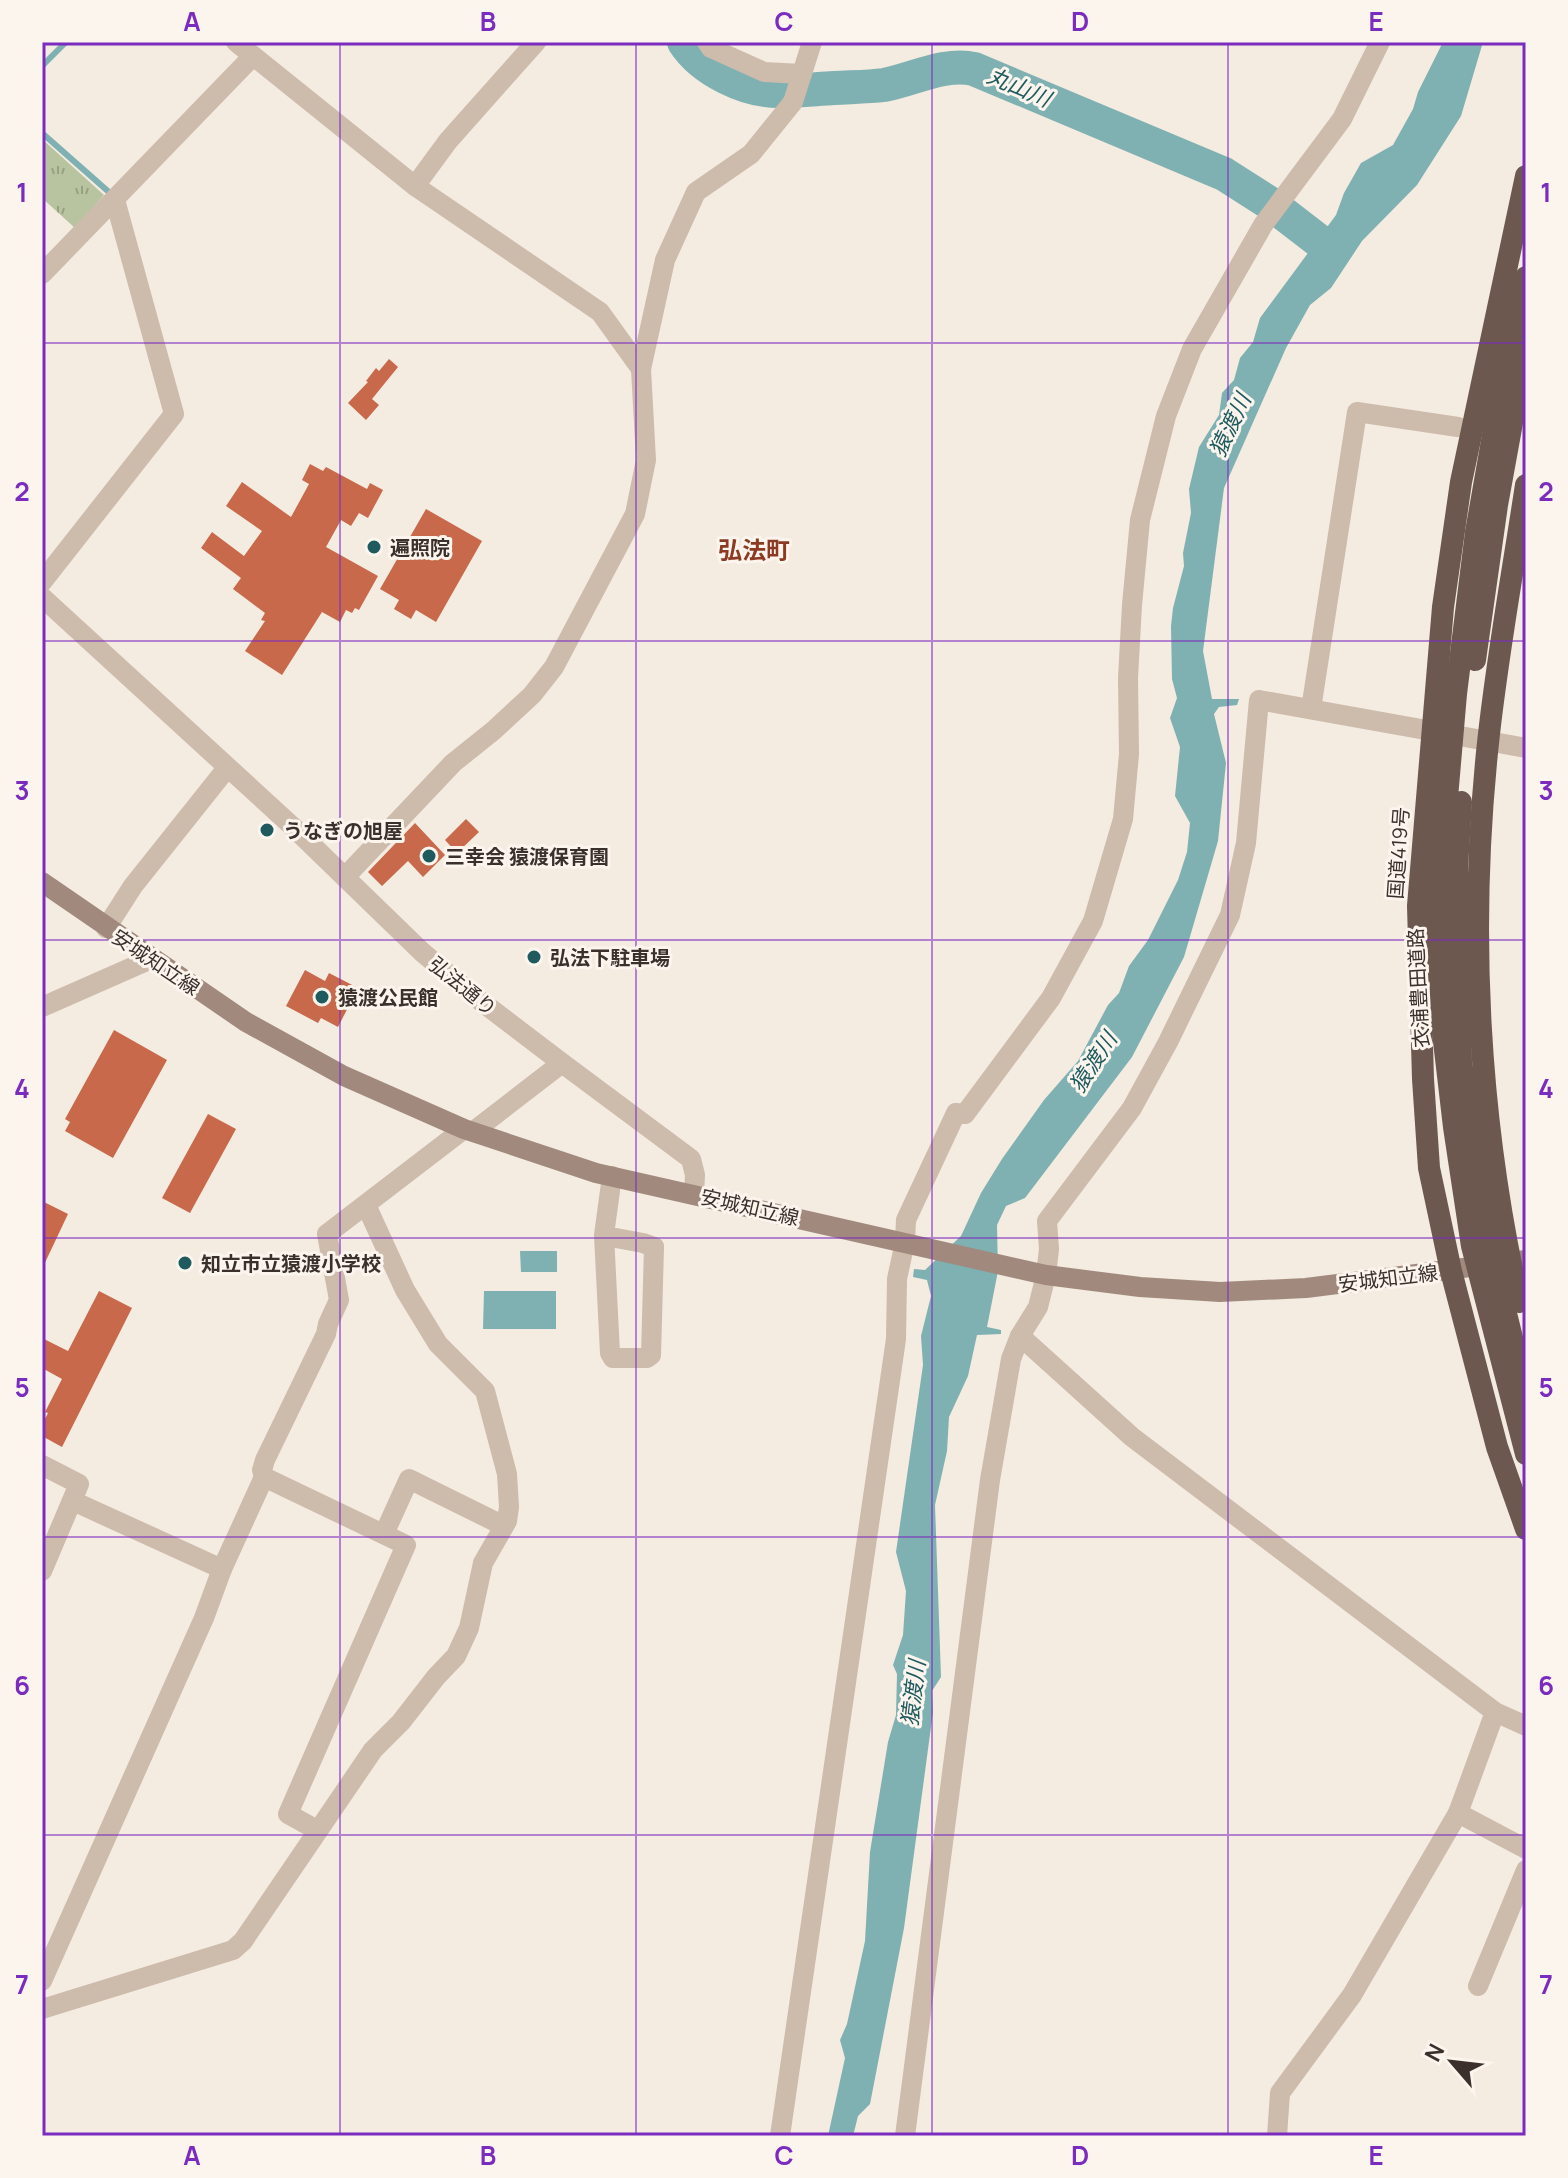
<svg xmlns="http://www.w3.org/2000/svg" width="1568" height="2178" viewBox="0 0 1568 2178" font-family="Manrope,'Noto Sans JP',sans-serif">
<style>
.park{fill:url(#park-tufts)}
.water{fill:#7fb0b2}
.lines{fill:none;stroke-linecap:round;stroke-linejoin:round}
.stream{stroke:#7fb0b2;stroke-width:6}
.river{stroke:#7fb0b2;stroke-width:34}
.building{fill:#c8694b}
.minor{stroke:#cdbbac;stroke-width:20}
.tertiary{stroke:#cdbbac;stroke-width:20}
.secondary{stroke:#a18a7d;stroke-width:20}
.trunk{stroke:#6c584f;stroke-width:22}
.grid{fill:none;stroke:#7b2cbf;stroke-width:2;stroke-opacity:0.55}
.poi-dot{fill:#1f5a5e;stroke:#fbf5ee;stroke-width:3}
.labels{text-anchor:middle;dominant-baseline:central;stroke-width:6;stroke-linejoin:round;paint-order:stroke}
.poi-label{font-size:20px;font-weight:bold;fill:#3b302b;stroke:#fbf5ee;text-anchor:start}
.street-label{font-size:20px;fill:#3b302b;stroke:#fbf5ee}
.water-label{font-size:22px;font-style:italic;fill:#1f5a5e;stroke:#fbf5ee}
.quarter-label{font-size:24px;font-weight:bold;fill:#8c3b22;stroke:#fbf5ee}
.neatline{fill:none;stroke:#7b2cbf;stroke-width:3}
.grid-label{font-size:26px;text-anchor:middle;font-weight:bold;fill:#7b2cbf}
</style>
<defs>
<pattern id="park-tufts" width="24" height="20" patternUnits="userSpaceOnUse" patternTransform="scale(2)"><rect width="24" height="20" fill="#b8c4a0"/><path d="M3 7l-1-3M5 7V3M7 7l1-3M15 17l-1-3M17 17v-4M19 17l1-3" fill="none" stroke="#97a083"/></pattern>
</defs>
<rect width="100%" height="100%" fill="#f4ebe1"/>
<path class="park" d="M42,139L104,195L75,228L42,198Z"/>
<g class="water">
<path d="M1443,42H1483L1461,116L1417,185L1362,241L1331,288L1310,305L1286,348L1224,488L1203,651L1212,699H1239L1237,705L1219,707L1214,714L1226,763L1218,841L1184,957L1132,1057L1025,1198L1006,1206L997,1225L998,1271L987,1327L1001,1330V1334L977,1335L968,1376L949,1417L947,1451L935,1505L941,1677L932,1691L933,1712L904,1928L870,2104L858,2116L853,2136H828L845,2058L840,2040L847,2024L865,1941L870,1852L888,1742L896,1715L897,1674L893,1665L903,1635L906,1591L896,1552L923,1365L921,1336L931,1296L927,1280L913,1277L914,1269L925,1270L961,1236L981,1193L1002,1159L1044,1100L1078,1061L1108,1005L1119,993L1129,966L1148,940L1178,880L1187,852L1190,823L1175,796L1180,747L1170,718L1177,698L1172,679L1171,626L1173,608L1184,566L1183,553L1191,513L1189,489L1199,447L1219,415L1222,393L1234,380L1240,358L1253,342L1260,318L1336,215L1344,193L1361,163L1393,145L1413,109L1418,92Z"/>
<path d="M520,1251H557V1272H521Z"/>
<path d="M484,1291H556V1329H483Z"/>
</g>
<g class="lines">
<g class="stream">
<path d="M42,66L66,42"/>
<path d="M42,133L110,193"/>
</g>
<path class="river" d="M684,42C702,70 745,91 779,91C797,91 816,89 834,88C851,87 868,87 884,85C912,80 945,62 974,69L1224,174L1271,204L1332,251"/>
</g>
<g class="building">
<path d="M389,359L398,367L372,399L379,405L366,420L348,403L368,382L366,381L376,368L379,371Z"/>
<path d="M310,464L323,471L326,467L367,489L370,483L383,490L368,518L359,513L351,526L341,520L326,547L378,576L359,610L355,608L352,613L346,610L340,622L322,612L282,675L245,651L265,621L261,620L265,613L233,589L241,578L201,548L212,532L244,556L262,531L226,506L242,482L291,517L309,484L302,480Z"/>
<path d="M426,509L482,541L436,622L416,610L411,619L394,609L399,600L380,589Z"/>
<path d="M466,819L479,832L457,853L445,840Z"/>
<path d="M415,823L445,855L423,877L408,861L382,886L368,872Z"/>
<path d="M305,970L325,981L329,973L358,988L338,1027L321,1018L318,1023L286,1006Z"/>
<path d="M114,1030L167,1060L113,1158L65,1131L70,1122L65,1119Z"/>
<path d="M208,1114L236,1129L190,1213L162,1198Z"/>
<path d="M42,1201L68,1214L42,1269Z"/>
<path d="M99,1291L132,1308L62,1447L42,1436V1425L48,1413L45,1412L62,1379L42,1368V1338L68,1351Z"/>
</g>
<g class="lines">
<g class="minor">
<path d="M236,42L415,186L600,312L641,369L646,460L635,514L554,667L532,695L493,731L453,763L345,877"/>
<path d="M707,42L711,48L764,72L802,74"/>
<path d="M415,186L448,141L536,42"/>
<path d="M42,274L253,56"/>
<path d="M641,369L665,260L696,192L751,154L793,102L812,42"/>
<path d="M42,582L174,414L115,200"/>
<path d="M1311,709L1357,412L1458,427"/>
<path d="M106,928L133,886L227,768"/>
<path d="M474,1131L562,1063"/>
<path d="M605,1236L643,1243L654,1247L651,1355L647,1358H613L610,1353L604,1235L612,1176"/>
<path d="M1020,1336L1132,1437L1495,1712L1526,1726"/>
<path d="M42,1465L79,1484L42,1571"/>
<path d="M264,1477L262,1470L265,1460L326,1334L328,1324L339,1300L327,1234L464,1129"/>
<path d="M73,1501L222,1569"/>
<path d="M384,1534L409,1479L502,1525"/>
<path d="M1458,1813L1526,1849"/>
<path d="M42,1981L204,1618L222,1569L264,1477L406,1545L288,1814L317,1830"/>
<path d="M1478,1986L1526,1870"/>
<path d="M42,2009L233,1950L243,1941L373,1750L401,1722L436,1677L456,1656L469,1628L483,1563L507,1521L509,1507L507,1474L485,1391L438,1344L405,1290L366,1205"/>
<path d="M780,2136L896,1339L897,1279L905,1242L906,1220L956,1113L965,1114L1051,998L1093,921L1123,819L1129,754L1128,678L1132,605L1140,520L1166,416L1192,349L1263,225L1342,119L1380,42"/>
<path d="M905,2136L990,1480L1011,1359L1020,1336L1038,1307L1046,1275L1049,1249L1047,1221L1132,1108L1168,1042L1230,915L1246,843L1259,700L1526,748"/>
<path d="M1277,2136L1280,2093L1352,1995L1458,1813L1495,1712"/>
</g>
<g class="tertiary">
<path d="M42,597L292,826L422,952L474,996L562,1063L691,1159L695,1175L694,1194"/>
<path d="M42,1007L151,959"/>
</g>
<path class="secondary" d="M42,882L246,1022L344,1076L464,1129L596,1173L1046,1275L1140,1287L1220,1292L1306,1288L1526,1260"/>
<g class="trunk">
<path d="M1526,176L1461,482L1443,607L1418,906L1423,1079L1429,1168L1451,1271L1497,1447L1526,1529"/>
<path d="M1526,277L1505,367L1476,532L1456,694L1439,890L1440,1007L1454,1127L1472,1246L1526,1454"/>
<path d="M1475,660L1497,505L1526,346"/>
<path d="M1461,802L1457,868L1461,1061L1485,1228L1526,1395"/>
<path d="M1519,1302C1478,1120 1468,929 1488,743C1497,657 1513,571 1526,485"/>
</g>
</g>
<path class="grid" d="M340,42V2136M636,42V2136M932,42V2136M1228,42V2136M42,343H1526M42,641H1526M42,940H1526M42,1238H1526M42,1537H1526M42,1835H1526"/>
<g class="poi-dot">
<circle cx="374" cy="547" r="8"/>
<circle cx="267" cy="830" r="8"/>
<circle cx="429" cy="856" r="8"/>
<circle cx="534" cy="957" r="8"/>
<circle cx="322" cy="997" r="8"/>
<circle cx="185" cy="1263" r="8"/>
</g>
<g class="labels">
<g class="poi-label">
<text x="390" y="547">遍照院</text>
<text x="283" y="830">うなぎの旭屋</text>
<text x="445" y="856">三幸会 猿渡保育園</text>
<text x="550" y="957">弘法下駐車場</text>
<text x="338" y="997">猿渡公民館</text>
<text x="201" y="1263">知立市立猿渡小学校</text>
</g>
<g class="street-label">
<text transform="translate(1398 853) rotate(-86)">国道419号</text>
<text transform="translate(156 962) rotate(34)">安城知立線</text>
<text transform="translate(463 986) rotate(39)">弘法通り</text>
<text transform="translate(1418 988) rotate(-93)">衣浦豊田道路</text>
<text transform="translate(750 1207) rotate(13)">安城知立線</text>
<text transform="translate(1388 1278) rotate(-7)">安城知立線</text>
</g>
<g class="water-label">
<text transform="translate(1019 87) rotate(23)">丸山川</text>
<text transform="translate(1230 425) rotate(-65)">猿渡川</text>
<text transform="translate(1093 1062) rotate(-57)">猿渡川</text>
<text transform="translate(913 1693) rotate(-83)">猿渡川</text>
</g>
<g class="quarter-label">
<text x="754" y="549">弘法町</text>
</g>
</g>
<rect width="1568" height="2178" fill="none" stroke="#fbf5ee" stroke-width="88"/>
<g transform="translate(1452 2062) rotate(298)" stroke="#fbf5ee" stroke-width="6" paint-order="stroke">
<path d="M0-6L14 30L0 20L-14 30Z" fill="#3b302b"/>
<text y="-12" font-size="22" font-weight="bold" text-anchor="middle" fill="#3b302b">N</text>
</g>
<rect x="44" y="44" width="1480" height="2090" class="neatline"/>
<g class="grid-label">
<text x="192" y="31">A</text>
<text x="488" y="31">B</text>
<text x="784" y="31">C</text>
<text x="1080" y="31">D</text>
<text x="1376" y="31">E</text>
<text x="22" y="202">1</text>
<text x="1546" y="202">1</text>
<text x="22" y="501">2</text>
<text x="1546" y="501">2</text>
<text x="22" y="800">3</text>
<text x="1546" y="800">3</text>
<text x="22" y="1098">4</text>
<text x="1546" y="1098">4</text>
<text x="22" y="1397">5</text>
<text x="1546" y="1397">5</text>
<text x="22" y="1695">6</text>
<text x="1546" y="1695">6</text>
<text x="22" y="1994">7</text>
<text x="1546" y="1994">7</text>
<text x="192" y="2165">A</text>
<text x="488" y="2165">B</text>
<text x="784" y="2165">C</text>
<text x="1080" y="2165">D</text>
<text x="1376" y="2165">E</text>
</g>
</svg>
